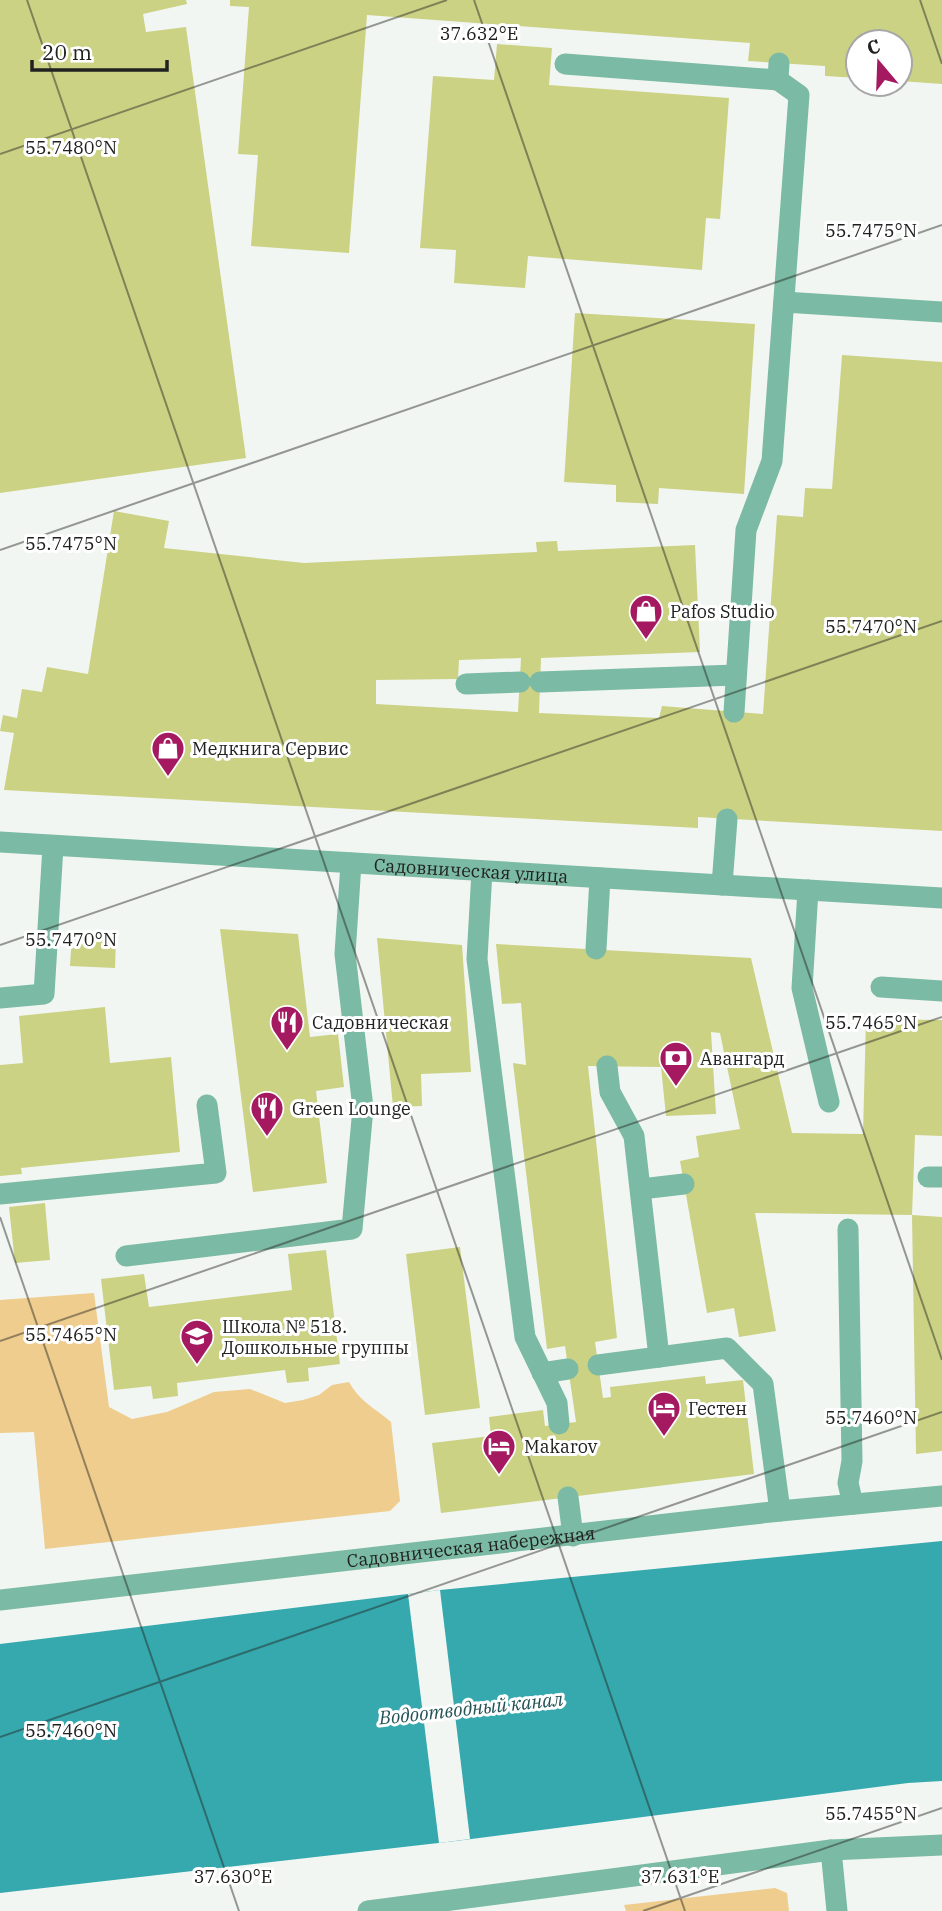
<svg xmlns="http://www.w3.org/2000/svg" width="942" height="1911" viewBox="0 0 942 1911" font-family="'IBM Plex Serif',serif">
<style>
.green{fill:#eecd8e}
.water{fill:#36a9ae}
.pier{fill:#f2f6f2}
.building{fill:#cbd284;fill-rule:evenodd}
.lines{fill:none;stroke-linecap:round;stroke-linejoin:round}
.service{stroke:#7bbaa4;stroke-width:21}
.minor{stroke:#7bbaa4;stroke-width:21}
.tertiary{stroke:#7bbaa4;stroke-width:21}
.ticks{fill:none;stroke:#212220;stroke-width:2;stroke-opacity:0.45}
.labels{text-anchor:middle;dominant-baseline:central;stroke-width:6;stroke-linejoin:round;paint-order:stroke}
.poi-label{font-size:18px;fill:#212220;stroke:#fff;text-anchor:start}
.street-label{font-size:18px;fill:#212220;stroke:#fff}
.water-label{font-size:19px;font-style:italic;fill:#235355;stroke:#fff}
.ticks-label{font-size:18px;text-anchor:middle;fill:#212220;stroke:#fff;stroke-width:6;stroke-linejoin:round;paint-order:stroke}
</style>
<rect width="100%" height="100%" fill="#f2f6f2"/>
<g class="green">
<path d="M94,1293L109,1407L132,1419L167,1412L214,1392L250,1389L285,1403L303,1400L319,1395L332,1385L349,1382C358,1400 376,1409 391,1422L400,1501L390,1511L45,1549L34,1432L0,1433V1300Z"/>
<path d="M775,1888L787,1893L789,1911H626L624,1905Z"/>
</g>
<path class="water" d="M942,1541V1781L908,1783L456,1841L0,1893V1644L440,1590Z"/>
<path class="pier" d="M440,1590L470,1839L439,1843L408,1594Z"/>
<g class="building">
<path d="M0,0H186L187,4L143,14L146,32L186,27L246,458L0,493Z"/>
<path d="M230,0H942V84L900,81V42H858V78L825,76V66L748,61L750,43L367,15L349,253L251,246L258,155L238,154L249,7L230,6Z"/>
<path d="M497,44L552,48L549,85L729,98L720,219L706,218L702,270L528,256L525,288L454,283L456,250L420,248L433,76L494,80Z"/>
<path d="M575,313L755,324L744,494L659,488L658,504L616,502V485L564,482Z"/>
<path d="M842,355L942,362V831L698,817V828L4,790L14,733L0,731L3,715L17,718L22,689L42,692L47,667L88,674L114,511L169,521L164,548L304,563L537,552L536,542L557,541L558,551L695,545L700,652L541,658L539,713L659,718L662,706L763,714L777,515L803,517L805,488L832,489ZM521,658L518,712L376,704V680L458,679L459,660Z"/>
<path d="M220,929L298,934L310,1037L338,1034L344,1087L316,1091L327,1183L253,1192Z"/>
<path d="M72,935L116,937L115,968L70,966Z"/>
<path d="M377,938L462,945L471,1072L421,1074L422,1106L393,1107Z"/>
<path d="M496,944L751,958L792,1133L863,1134L866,1019L942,1020V1136L915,1135L912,1215L755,1213L776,1331L739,1337L734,1308L707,1313L680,1161L699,1157L696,1136L740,1129L720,1033L711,1032L716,1114L666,1116L661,1067L588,1066L617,1338L595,1342L603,1398L611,1397L610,1387L705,1376L706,1384L743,1380L754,1474L441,1513L432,1443L491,1436L489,1417L543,1410L545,1426L576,1422L565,1346L547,1349L513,1063L526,1065L521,1003L502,1004Z"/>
<path d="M105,1007L110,1063L171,1057L180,1152L21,1168L22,1174L0,1176V1065L23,1063L19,1016Z"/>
<path d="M45,1203L50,1260L15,1263L9,1207Z"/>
<path d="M912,1215L942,1217V1451L916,1454Z"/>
<path d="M460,1247L480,1408L425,1415L406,1254Z"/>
<path d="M326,1250L340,1364L308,1368L309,1381L287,1383L285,1370L177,1383L178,1396L153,1399L151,1386L114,1390L101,1279L144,1274L149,1307L292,1290L288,1254Z"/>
</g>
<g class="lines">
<g class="service">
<path d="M565,64L778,80"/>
<path d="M784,302L942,312"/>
<path d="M540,682L736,675"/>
<path d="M466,684L520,682"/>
<path d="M734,712L746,530L772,461L799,95L778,80L779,63"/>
<path d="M482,871L477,959L525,1337L557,1403L559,1424"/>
<path d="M722,885L727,819"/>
<path d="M808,890L802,988L829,1102"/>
<path d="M596,949L600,878"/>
<path d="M881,987L942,991"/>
<path d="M0,998L44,994L53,846"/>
<path d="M607,1066L610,1092L634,1136L659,1357L727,1348L763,1384L780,1511"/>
<path d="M928,1177H942"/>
<path d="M641,1189L684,1184"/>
<path d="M0,1194L216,1173L207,1105"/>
<path d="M848,1229L852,1461L848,1483L853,1504"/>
<path d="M126,1256L352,1229L363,1108L345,954L351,863"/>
<path d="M598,1365L659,1357"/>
<path d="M542,1373L568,1369"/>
<path d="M568,1497L573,1536"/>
</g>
<path class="minor" d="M831,1850L837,1911"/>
<g class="tertiary">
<path id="s1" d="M0,842L942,898"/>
<path id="s2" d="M0,1600L780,1511L942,1496"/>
<path d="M368,1911L831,1850L942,1845"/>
</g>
</g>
<path class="ticks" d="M27,0L685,1911M474,0L942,1360M920,0L942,64M0,154L447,0M0,550L942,225M0,945L942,621M0,1217L239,1911M0,1341L942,1017M0,1737L942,1412M643,1911L942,1808"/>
<defs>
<symbol id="shop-pin" viewBox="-11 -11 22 30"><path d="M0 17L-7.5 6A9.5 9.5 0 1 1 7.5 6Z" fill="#a41960" stroke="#fff"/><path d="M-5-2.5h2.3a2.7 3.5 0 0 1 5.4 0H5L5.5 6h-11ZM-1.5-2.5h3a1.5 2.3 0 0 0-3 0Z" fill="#fff"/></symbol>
<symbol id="restaurant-pin" viewBox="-11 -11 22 30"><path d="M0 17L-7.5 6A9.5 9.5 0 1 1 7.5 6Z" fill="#a41960" stroke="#fff"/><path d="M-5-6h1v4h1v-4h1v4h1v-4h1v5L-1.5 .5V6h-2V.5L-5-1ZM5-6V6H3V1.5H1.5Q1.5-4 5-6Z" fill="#fff"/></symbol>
<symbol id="bank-pin" viewBox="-11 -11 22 30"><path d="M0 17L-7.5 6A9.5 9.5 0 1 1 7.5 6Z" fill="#a41960" stroke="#fff"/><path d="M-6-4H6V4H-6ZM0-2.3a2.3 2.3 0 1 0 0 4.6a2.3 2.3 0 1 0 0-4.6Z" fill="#fff"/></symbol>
<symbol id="school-pin" viewBox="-11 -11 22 30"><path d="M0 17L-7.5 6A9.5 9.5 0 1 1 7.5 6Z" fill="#a41960" stroke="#fff"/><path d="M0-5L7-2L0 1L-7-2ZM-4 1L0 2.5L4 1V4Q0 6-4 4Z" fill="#fff"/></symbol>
<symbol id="hotel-pin" viewBox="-11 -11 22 30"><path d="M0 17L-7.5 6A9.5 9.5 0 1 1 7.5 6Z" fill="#a41960" stroke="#fff"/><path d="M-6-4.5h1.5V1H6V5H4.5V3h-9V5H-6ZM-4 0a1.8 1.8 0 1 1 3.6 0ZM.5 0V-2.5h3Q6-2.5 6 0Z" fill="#fff"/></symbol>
</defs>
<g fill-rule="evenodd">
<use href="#shop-pin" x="627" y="592" width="38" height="52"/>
<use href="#shop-pin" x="149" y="729" width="38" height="52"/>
<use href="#restaurant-pin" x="268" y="1003" width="38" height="52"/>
<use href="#bank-pin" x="657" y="1039" width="38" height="52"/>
<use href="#restaurant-pin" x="248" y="1089" width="38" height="52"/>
<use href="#school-pin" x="178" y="1317" width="38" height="52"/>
<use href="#hotel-pin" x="645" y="1389" width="38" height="52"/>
<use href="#hotel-pin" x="480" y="1427" width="38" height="52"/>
</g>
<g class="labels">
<g class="poi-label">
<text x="670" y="611">Pafos Studio</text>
<text x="192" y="748">Медкнига Сервис</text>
<text x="312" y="1022">Садовническая</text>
<text x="700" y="1058">Авангард</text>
<text x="292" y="1108">Green Lounge</text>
<text x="222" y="1326">Школа № 518.<tspan x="222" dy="21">Дошкольные группы</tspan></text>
<text x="688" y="1408">Гестен</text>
<text x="524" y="1446">Makarov</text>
</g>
<g class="street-label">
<text stroke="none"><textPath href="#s1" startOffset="472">Садовническая улица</textPath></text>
<text stroke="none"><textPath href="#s2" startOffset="474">Садовническая набережная</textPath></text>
</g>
<g class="water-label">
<text transform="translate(471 1708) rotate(-6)">Водоотводный канал</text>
</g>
</g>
<g class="ticks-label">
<text x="479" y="40">37.632°E</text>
<text x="71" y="154">55.7480°N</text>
<text x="871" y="237">55.7475°N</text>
<text x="71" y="550">55.7475°N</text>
<text x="871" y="633">55.7470°N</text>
<text x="71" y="946">55.7470°N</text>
<text x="871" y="1029">55.7465°N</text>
<text x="71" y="1341">55.7465°N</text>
<text x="871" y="1424">55.7460°N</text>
<text x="71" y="1737">55.7460°N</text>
<text x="871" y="1820">55.7455°N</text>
<text x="233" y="1883">37.630°E</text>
<text x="680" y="1883">37.631°E</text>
</g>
<g transform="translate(879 63) rotate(341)"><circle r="33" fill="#ffffff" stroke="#a6a7a6" stroke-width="2"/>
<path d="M0-5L12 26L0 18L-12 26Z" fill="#a41960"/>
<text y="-10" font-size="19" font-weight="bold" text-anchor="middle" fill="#212220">С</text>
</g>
<path d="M32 60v10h135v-10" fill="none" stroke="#212220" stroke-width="3.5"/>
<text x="42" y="60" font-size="21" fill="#212220" stroke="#ffffff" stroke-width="5" paint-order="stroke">20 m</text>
</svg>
